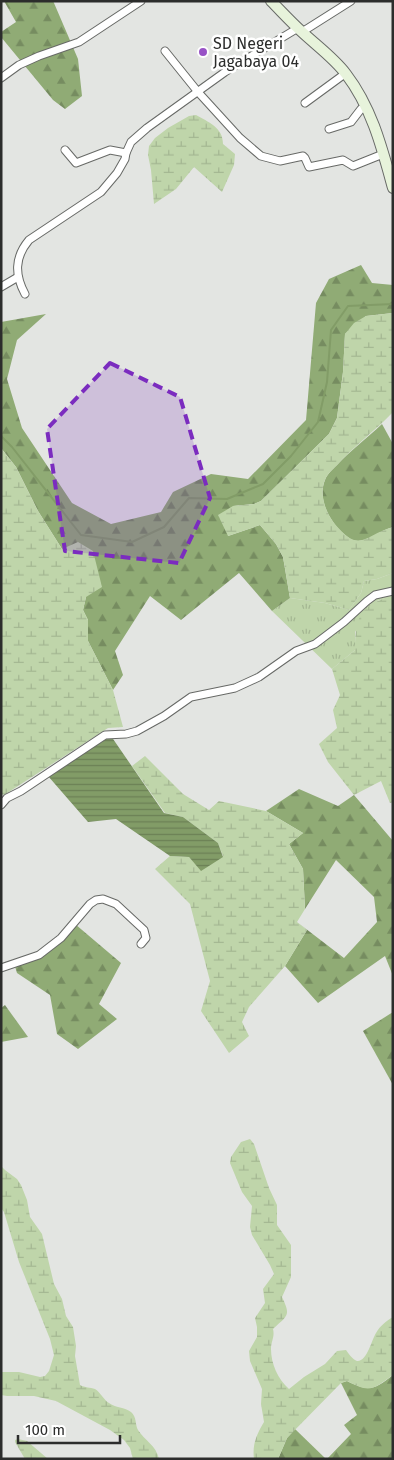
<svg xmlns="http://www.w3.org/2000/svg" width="394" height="1460" viewBox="0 0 394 1460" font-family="'Fira Sans',sans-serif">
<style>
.grass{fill:url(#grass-tufts)}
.forest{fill:url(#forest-firs)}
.wetland{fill:url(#wetland-marsh)}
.water{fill:url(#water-rules)}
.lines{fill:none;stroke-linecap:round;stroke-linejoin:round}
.stream{stroke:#829c67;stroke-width:2}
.street-casing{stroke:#676966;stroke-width:9}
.secondary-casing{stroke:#676966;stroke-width:12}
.street{stroke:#fff;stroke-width:7}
.secondary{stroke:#e7f3db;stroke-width:10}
.marked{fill:#7b2cbf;fill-opacity:0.2;stroke:#7b2cbf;stroke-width:4;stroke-dasharray:10 6;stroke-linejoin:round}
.poi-dot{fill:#9852c6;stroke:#fff;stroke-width:2}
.labels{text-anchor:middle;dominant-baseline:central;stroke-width:5;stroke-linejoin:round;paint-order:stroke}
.poi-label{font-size:16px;fill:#2c2d2c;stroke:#fff;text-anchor:start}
</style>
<defs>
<pattern id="grass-tufts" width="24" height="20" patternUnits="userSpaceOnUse" patternTransform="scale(1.25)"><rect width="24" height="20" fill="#bfd5aa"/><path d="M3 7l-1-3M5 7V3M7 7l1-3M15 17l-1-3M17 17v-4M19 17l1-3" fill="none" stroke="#a4b792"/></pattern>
<pattern id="forest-firs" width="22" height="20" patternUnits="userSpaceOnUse" patternTransform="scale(1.25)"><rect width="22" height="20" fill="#90ab75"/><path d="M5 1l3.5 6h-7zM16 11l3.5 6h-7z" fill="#768c60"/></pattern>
<pattern id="wetland-marsh" width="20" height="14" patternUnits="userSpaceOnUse" patternTransform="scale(1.25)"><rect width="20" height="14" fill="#bfd5aa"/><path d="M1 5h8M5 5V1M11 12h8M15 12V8" fill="none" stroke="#a4b792"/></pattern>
<pattern id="water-rules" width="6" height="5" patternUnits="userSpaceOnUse" patternTransform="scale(1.25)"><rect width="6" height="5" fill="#829c67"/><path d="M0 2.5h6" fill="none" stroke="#6b8055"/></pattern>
</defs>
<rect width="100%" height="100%" fill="#e3e5e2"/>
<path class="grass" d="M393,573V595L377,601L355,632V650L332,669L272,611L290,598L325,603L349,610L361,593L364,581L377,579Z"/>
<g class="forest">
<path d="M4,1H53L54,3L78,59L82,96L65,109L53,100L1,37V32L16,22Z"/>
<path d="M361,265L372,283L393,285V313L366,316L345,334L343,372L337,418L329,434L261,501L254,504L233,506L228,536L260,525L276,544L283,557L290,598L272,611L239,573L181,620L150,596L115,651L123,675L113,690L88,641V620L83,610L86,597L62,549L38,511L16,467L1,448V322L46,314L17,340L7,379L22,428L72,503L111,524L161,512L173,492L211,474L248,479L306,420L316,303L329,279Z"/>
<path d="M382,424L393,444V527C381,530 371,540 358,541C352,541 349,538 344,534C330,522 317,499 325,480C327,474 333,469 337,465C351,450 367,438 382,424Z"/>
<path d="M299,789L338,806L354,795L393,841V976L385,956L318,1003L285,966L307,930L297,922L344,958L377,922L374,897L336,860L305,909L303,869L289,844L303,833L266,811Z"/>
<path d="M75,924L121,963L99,1004L117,1019L78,1049L57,1034L50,995L17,973L13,960L45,953Z"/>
<path d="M5,1005L28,1037L1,1042V1008Z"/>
<path d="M393,1012V1085L363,1031Z"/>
<path d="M393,1375V1459H327L351,1434L344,1425L357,1415L341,1383L347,1381C369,1392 374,1390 393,1375Z"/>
<path d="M295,1429L326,1459H278L287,1438Z"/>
</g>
<g class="wetland">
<path d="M196,115C208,122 223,127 223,144L235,154L234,165L222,192L194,167L176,189L154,204L151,170L148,155L149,146L155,138L168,128L189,116Z"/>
<path d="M393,313V412C375,431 354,446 337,465C333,469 327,474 325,480C319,493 325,511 334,523C360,555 364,535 393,527V573L377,579L364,581L361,593L349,610L325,603L290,598L283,557L276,544L260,525L228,536L218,515L233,506L254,504L261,501L329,434L337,418L343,372L345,334L354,323L366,316Z"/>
<path d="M1,448L16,467L38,511L62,549L78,542L93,551L102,587L86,597L83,610L88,620V641L113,690L123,727L108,728L4,795L1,794Z"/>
<path d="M393,595V802L390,803L381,781L354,795L328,762L319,744L337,728L333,710L340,695L332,669L355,650C355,616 360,606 393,595Z"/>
<path d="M145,756L183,794L209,810L219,801L266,811L303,833L289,844L303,869L305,909L297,922L307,930L285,966L249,1007L242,1022L249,1036L229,1053L201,1011L210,981L190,904L155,869L170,856L189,857L201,870L223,856L218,843L183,817L165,813L132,766Z"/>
<path d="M250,1139L254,1144L269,1188L277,1205V1225L291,1245V1277L282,1297C291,1316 288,1315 273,1329C275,1337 271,1341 271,1349C271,1364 278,1379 289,1389L304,1377L325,1364L337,1351L346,1350C348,1353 353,1360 357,1361C367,1362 372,1339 376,1333C380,1326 386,1321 393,1317V1375C372,1390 370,1393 347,1381L341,1383L287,1438L278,1459H254C252,1444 257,1434 264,1422L261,1404L262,1389L250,1361L249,1351L257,1337V1327L255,1318L265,1303L263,1289L274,1274L270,1265L252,1235L250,1227L252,1206L242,1192L230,1163L231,1157L241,1142Z"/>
<path d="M1,1166L5,1170L17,1179L21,1185L27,1200L30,1217L42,1234L54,1284L62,1299L66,1316L73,1327L76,1346L75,1356L80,1385C85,1388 90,1387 95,1389C100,1392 104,1400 109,1403C115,1408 125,1407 131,1412C137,1417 135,1425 138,1430C145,1441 156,1445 159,1459H133L130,1448L124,1440L110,1430L56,1401L34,1396H7L1,1395V1372H19L40,1377L45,1376L49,1371L54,1355L50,1339L19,1262L4,1212L1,1208Z"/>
<path d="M18,1439L27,1441L48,1459H25L15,1442V1440Z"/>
</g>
<path class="water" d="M111,736L164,813L183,817L218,843L223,857L201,871L189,857L170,856L116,819L88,822L48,776Z"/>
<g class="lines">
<path class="stream" d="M1,436L12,447L81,535L132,542L164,527L189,498L227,499L263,484L291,456L318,422L327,382L331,330L348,306L393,304"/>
<defs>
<g id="street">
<path d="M302,32L351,1"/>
<path d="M165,51L198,92L240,138L261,156L280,161L303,156L305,158L309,167L343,160L353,166L383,154"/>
<path d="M1,78L19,65L39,56L79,42L141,1"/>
<path d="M305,103L346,73"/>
<path d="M329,129L351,122L361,109L366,107"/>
<path d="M65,150L76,163L110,150L126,153L131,142L147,128L225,72L298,28"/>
<path d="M1,287L18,277"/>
<path d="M25,294C15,275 14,258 29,240L101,192L117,173L125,159L126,153"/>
<path d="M1,805L7,798L21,791L105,735L126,734L137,731L164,716L191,697L235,688L259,677L296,651L315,644L344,622L367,601L375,595L393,591"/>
<path d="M1,968L39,955L61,938L90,904L96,900L103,899L116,904L144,930L146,938L141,944"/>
</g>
<path id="secondary" d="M271,1C281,11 291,22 301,31C317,46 334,58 346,74C372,108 382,148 393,188"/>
</defs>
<use href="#street" class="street-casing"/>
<use href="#secondary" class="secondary-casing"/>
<use href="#street" class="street"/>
<use href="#secondary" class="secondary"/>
</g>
<path class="marked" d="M110,363L180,397L210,498L179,563L65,551L47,429Z"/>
<circle class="poi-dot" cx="203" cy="52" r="5"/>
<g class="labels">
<g class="poi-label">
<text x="213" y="43">SD Negeri<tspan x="213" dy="18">Jagabaya 04</tspan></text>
</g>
</g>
<rect width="394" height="1460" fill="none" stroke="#2c2d2c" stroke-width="5"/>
<path d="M18 1435v8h102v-8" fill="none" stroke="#2c2d2c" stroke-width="2.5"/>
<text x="25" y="1435" font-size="15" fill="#2c2d2c" stroke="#ffffff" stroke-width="4" paint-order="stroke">100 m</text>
</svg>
